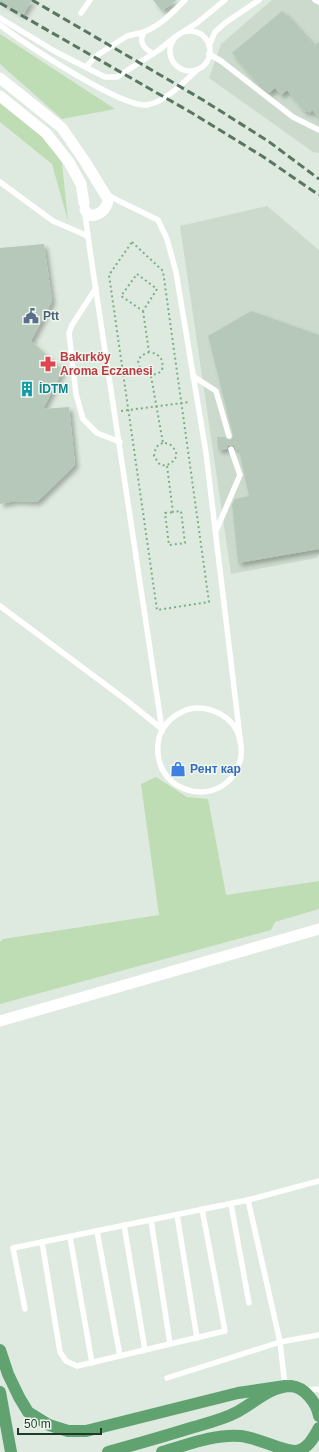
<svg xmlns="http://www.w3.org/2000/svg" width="319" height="1452" viewBox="0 0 319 1452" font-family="Helvetica,sans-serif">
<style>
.built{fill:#ccdacd}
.green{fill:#beddb5}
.building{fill:#b6c8b9;filter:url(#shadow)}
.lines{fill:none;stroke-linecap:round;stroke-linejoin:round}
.path{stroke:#7daf87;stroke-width:2;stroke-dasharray:2 3;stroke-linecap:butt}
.service{stroke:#fff;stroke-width:5.5}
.minor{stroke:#fff;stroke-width:11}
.primary{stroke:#61a271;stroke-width:12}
.rail{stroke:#597660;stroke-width:3;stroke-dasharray:8 4;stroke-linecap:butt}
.labels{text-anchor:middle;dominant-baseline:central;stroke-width:3;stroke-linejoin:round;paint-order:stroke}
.service-label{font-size:12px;font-weight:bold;fill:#4e5e75;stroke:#eef7ee;text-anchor:start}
.health-label{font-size:12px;font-weight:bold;fill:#be3a42;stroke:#eef7ee;text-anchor:start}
.culture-label{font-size:12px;font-weight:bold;fill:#0d838f;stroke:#eef7ee;text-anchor:start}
.shop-label{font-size:12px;font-weight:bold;fill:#366cbe;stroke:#eef7ee;text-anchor:start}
</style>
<defs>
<filter id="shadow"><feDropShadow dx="3.5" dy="3.5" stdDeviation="2" flood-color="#0004"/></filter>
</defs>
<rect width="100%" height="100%" fill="#deeadf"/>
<g class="built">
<path d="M272,0H319V153L313,152L209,78L221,44Z"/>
<path d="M267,206L319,250V554L317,558L231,574L180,226Z"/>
</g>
<g class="green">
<path d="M0,34L115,109L62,119L0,64Z"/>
<path d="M0,102L45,137L62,163L68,221L52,164L0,122Z"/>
<path d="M156,777L187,797L208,799L226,895L319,881V909L275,922L271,930L0,1004V942L3,939L159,915L141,784Z"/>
</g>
<g class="building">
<path d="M0,0H32L23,15L0,2Z"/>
<path d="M153,0H177L162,11Z"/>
<path d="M282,11L314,46L319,42V118L312,110L310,113L307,111L305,112L287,90L281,95L275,88L269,93L261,87L232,53Z"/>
<path d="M44,244L52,301L31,341L63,370L43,409L69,407L75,465L37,502L15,501L0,504V248Z"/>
<path d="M251,311L319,335V549L238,563L232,504L235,499L249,496L239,450H236L234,446L231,445L228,446L227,449L218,450L217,437H225L226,439L230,440L232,439L233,435L208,336Z"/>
</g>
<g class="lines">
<g class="path">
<path d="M132,242L163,271L209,602L157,610L109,275Z"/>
<path d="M137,274L157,289L143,311L121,296Z"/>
<path d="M143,311L149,352C160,354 164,359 162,371C155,375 151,376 143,374L140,368L138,361L141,356L149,352"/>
<path d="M151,376L163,443C171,443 174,447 177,455C173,463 169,466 160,465L154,456C155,450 156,445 163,443"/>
<path d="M121,411L190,402"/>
<path d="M167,466L173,512L181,511L185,543L169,545L165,513L173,512"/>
</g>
<g class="service">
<path d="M315,0L319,2"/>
<path d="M81,13L90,0"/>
<path d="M0,18L56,52L105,77H117L159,50L175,37"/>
<path d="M0,25C24,43 121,108 147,105C164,103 185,81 197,70"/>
<path d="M184,31L197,23L225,0"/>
<circle cx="190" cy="51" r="20"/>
<path d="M144,32C161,25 172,13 185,0"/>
<path d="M209,46L215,32L225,23L259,0"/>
<path d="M209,54L221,61L293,117L319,130"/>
<path d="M86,67L96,56L127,36L144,32C138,42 144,48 153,54"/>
<path d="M0,182L53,221L88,236"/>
<path d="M107,194L115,199L158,220L167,239L176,272L206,453L241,746C241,751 242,756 240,761C227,810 153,798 158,744C159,731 168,719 180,713C199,702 227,711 237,731C239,735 240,741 241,746"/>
<path d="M85,214L90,251L162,729"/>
<path d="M96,288L72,325L69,333L76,394L83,419L97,433L120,442"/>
<path d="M193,376L216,391L229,436"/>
<path d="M216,531L240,475L231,449"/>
<path d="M0,606L126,700L162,729"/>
<path d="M248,1200L280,1342L285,1386"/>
<path d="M231,1204L249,1303"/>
<path d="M177,1215L197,1338"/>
<path d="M151,1220L170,1344"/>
<path d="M124,1225L145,1350"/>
<path d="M97,1231L120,1356"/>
<path d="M70,1237L92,1363"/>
<path d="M42,1242L60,1352L66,1361L77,1366L225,1331L202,1209"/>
<path d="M25,1309L13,1248L248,1200L319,1181"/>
<path d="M167,1378L280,1342L319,1335"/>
<path d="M303,1390L319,1389"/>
</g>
<g class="minor">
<path d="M0,78L62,128L84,160L108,199C107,210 98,217 88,215L85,210"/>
<path d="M0,96L46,133L69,162L81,184L84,203"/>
<path d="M0,1021L319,929"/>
</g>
<g class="primary">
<path d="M0,1350L8,1374L19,1397L28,1412L49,1425L68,1431H86L238,1393L285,1386"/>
<path d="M0,1392L11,1452"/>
<path d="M108,1452C137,1444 165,1436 194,1427C208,1423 224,1419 237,1412C254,1403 271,1386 291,1386C305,1387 317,1404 319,1416"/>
<path d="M162,1452C187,1445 214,1434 240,1436C257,1437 283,1452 296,1451C308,1449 314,1437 319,1428"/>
</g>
<g class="rail">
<path d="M32,0L203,100L268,141L319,179"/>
<path d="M0,3L192,113L262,156L319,195"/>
</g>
</g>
<defs>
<symbol id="civic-bare" viewBox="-9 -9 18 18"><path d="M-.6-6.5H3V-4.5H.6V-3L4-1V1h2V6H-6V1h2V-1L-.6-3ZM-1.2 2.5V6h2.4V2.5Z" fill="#5c6f8a" stroke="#eef7ee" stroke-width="2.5" paint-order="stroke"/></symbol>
<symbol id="pharmacy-bare" viewBox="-9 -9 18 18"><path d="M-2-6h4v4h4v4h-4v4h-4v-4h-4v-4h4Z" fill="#e0444e" stroke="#eef7ee" stroke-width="2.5" paint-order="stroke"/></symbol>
<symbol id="building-bare" viewBox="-9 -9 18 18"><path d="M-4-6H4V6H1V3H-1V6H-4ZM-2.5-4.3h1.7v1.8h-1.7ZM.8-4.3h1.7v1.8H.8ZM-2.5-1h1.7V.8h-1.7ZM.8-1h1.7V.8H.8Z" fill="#0f9aa8" stroke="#eef7ee" stroke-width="2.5" paint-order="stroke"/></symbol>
<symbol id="shop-bare" viewBox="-9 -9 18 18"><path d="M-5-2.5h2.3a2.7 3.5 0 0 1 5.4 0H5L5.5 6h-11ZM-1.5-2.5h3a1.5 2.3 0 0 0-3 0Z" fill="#3f7fe0" stroke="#eef7ee" stroke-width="2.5" paint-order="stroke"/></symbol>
</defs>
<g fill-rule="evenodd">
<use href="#civic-bare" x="20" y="305" width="22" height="22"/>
<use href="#pharmacy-bare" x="37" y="353" width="22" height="22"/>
<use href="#building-bare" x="16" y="378" width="22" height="22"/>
<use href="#shop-bare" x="167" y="758" width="22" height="22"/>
</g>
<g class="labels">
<g class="service-label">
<text x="43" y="316">Ptt</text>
</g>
<g class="health-label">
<text x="60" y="357">Bakırköy<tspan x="60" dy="14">Aroma Eczanesi</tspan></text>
</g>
<g class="culture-label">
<text x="39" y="389">İDTM</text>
</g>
<g class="shop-label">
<text x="190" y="769">Рент кар</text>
</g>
</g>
<path d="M18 1428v6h83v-6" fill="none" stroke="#1f3a26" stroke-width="2"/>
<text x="24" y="1428" font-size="12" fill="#1f3a26" stroke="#eef7ee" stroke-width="3" paint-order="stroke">50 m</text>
</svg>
